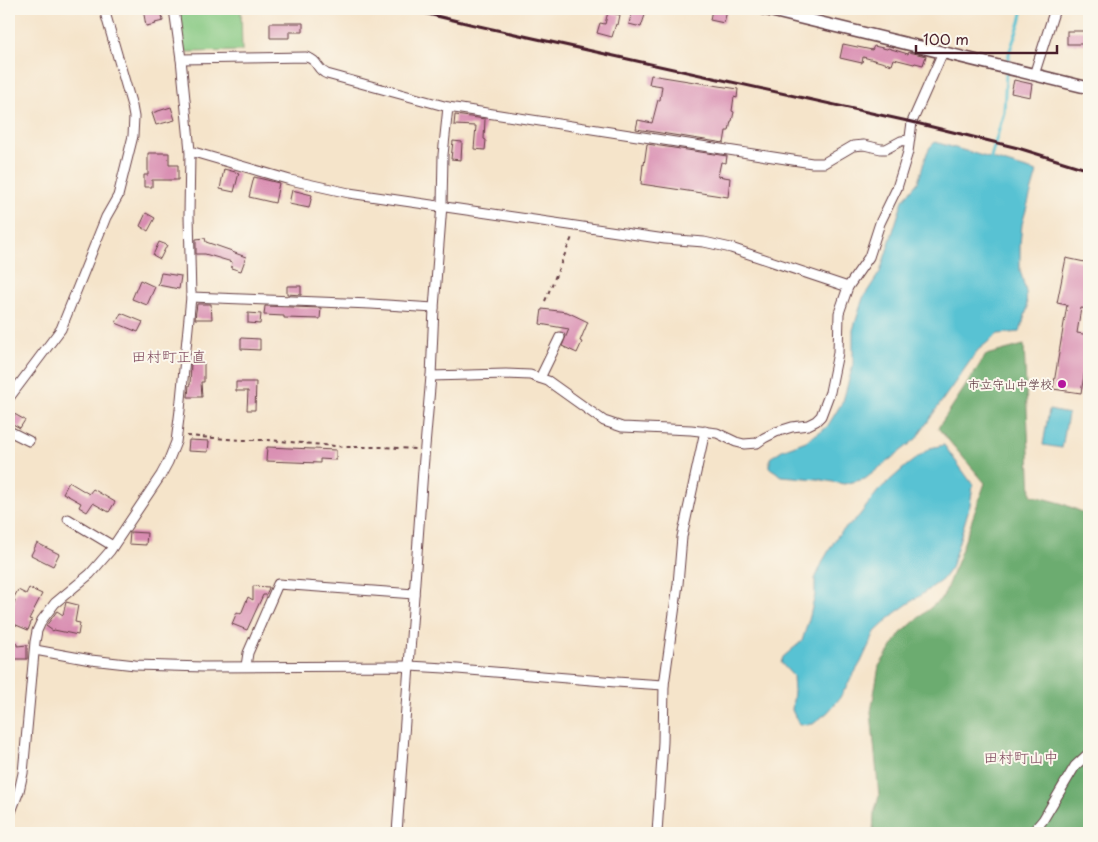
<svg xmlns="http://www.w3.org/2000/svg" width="1098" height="842" viewBox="0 0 1098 842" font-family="'Playpen Sans','Klee One',sans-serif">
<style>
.green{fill:#85c881;stroke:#687456}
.forest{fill:#6cac6f;stroke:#5b664d}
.water{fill:#58c2d3;stroke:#51707f}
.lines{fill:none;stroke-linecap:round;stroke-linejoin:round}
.stream{stroke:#58c2d3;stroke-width:3}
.building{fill:#d88bb0}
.street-casing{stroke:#643d43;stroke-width:11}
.secondary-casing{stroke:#643d43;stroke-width:14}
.path{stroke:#643d43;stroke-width:2;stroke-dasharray:4 4;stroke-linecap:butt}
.street{stroke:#fff;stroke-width:9}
.secondary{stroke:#fff;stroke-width:11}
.rail{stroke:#4a1f2b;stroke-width:3}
.poi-dot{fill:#b5179e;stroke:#fbf7ec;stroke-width:2}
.labels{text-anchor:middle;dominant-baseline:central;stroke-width:4;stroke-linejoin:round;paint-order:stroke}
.poi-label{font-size:12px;fill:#4a1f2b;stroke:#fbf7ec;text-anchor:end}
.quarter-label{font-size:15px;fill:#7c455a;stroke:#fbf7ec}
</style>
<rect width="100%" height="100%" fill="#fbf7ec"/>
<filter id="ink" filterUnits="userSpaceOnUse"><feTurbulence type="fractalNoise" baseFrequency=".02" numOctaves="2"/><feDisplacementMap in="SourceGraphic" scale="10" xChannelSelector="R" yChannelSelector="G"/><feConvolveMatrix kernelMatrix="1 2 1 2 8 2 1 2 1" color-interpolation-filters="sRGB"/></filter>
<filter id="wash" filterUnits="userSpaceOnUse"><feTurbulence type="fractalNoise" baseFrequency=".0096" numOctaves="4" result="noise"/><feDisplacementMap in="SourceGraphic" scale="20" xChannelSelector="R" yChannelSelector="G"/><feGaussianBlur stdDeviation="1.12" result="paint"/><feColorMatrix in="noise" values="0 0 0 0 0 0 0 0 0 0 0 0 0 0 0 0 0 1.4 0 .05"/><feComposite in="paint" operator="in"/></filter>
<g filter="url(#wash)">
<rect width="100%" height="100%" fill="#f5e4ca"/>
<path class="green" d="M178,9H241L242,51L187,52L183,49Z"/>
<path class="forest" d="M1024,345L1031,495L1061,503L1089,515V833H873L874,814L879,796L871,712L879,666L901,633L943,597L960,554L985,483L938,428L986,355Z"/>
<g class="water">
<path d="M935,142L1037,172L1022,224L1020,244V270L1026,292L1027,309L1020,332L998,334L978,350L946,395L916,439L865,479L844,484L817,479L782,476L770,468V458L782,450L806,441L827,427L843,401L853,365V330L863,298L880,272L903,200L918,182L927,153L930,147Z"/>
<path d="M1049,410L1068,414L1062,448L1043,445Z"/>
<path d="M944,445L973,485L970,505L951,568L942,580L895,613L875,632L861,662L839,699L828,712L813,724L799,725L792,710L794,691L793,676L781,663L783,657L802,641L810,616L815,595V579L824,559L838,535L859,516L878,491L906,466L930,448Z"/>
</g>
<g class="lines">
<path class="stream" d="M990,161L1004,112L1006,73L1009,53L1020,22L1023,9"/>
</g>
<g id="blocks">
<g class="building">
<path d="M143,9H161L163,21L155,23L156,24L146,26Z"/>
<path d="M636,9H647L641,27L629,24L632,11L635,12Z"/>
<path d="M712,9L727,11L724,23L710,20Z"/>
<path d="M608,12L620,15L618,25L616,24L612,37L597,33L600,23L605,24Z"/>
<path d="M270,23H303V32H289V38H270Z"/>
<rect x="1067" y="31" width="22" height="13"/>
<path d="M843,44L872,50L874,46L887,49L888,48L908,54L909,52L926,56L923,65L915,63L914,64L894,59L892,65L863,57L862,63L840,58Z"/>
<path d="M651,75L738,89L737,98L734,97L732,111L734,112L732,121H731L729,131H726L724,143L636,129L638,120L652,123L658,100H660L662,86L649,84Z"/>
<path d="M1014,80L1032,84L1030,97L1011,93Z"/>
<path d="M171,107L175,120L156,125L152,113Z"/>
<path d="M455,115L485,119L484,139L486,140L485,150L474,149L476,126L454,125Z"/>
<path d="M453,141L462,142L461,160L451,159Z"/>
<path d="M647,144L727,156L726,163L721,162L718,176L730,178L728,197L641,184L643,164L644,165Z"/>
<path d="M148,153H169V165H178V180H152V187H144V175H148Z"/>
<path d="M224,169L239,173L234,192L220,189Z"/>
<path d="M254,177L279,183L275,203L249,197Z"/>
<path d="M292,190L312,195L309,208L289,204Z"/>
<path d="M146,213L155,218L148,231L140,226Z"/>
<path d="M205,238L206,242L232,251V252L246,257L241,271L231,268L232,262L205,254H196V239Z"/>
<path d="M159,242L167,245L160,259L153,255Z"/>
<path d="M1066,258L1089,263V309L1081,308L1077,333L1089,335V359L1087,358L1081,393L1053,389L1067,305L1057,303Z"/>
<path d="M161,273L181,276L179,289L158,285Z"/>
<path d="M140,280L155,287L147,305L132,299Z"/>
<path d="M287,286H301V295L287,294Z"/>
<path d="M197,304H211L212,319H195Z"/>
<path d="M265,306L321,308L320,319L284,318V316L264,315Z"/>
<path d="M542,309L567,312L588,322L580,341L582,342L577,353L562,346L569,329L540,324Z"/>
<path d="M121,313L143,322L138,332L116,323Z"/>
<path d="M248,313L261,314L260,324L248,323Z"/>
<path d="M241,338L260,339V350L241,349Z"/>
<path d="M191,363H204V382H201L202,397H188L189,385H190Z"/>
<path d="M236,382H256L255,410H247L248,391H236Z"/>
<path d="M9,411L25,420L20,428L9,422Z"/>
<path d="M189,440L209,441L208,452L188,451Z"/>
<path d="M267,447L336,450V460L320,459V463L266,461Z"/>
<path d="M69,482L89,494L93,489L115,502L109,512L93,503L87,512L79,507L81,503L63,493Z"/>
<path d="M130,532L147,533L146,545L129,544Z"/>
<path d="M37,543L59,554L53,566L31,555Z"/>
<path d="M253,586L269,587V588L266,595H263L247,630L232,624L237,612L241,614L248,597L253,600Z"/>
<path d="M29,588L42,594L29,619L32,620L28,630L9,622V615L15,600L13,599L18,590L26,594Z"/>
<path d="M66,602L78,605L75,622L80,623L78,635L54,630L53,631L46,626L57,611L63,615Z"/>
<path d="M9,643H17V646L27,645V659H9Z"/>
</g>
</g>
</g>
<g filter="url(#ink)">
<use href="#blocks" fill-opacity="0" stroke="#643d43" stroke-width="1"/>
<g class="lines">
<defs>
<g id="street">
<path d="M181,59L306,57C320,61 315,69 327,74L448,107L443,155L442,205L434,308L431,376L423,470L397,833"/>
<path d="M1034,75L1055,9"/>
<path d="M448,107L812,163H824L853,146L864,145L881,149H886L901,141L909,140"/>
<path d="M190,151L290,180L349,193L665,239L704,242L731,248L848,287"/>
<path d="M191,297L371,304L434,308"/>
<path d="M431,376L506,374L530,375L548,381L604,421L622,427L691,430L717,433L736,442L744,444L757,443L764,438L776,432L792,427L808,425L816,421L821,416L830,392L838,353L839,313L848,287L869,257L880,223L897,188L908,152L912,122L943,52"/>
<path d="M540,378L560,337"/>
<path d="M9,398L61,329L106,217L118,196L133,136L134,117L132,106L104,9"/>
<path d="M9,431L29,441"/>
<path d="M68,519L113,546"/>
<path d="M35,650L91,660L135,665L204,667L409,666L445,668L616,682L664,685"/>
<path d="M246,666L248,653L278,584L414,594"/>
<path d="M9,817L19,791L23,773L35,642L37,631L42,620L55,603L90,574L110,551L161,475L168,462L176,442L180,410L191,297L189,215L190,151L181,59L174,9"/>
<path d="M657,833L663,742L664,685L678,584L682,537L705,431"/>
<path d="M1032,833L1043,820L1075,766L1089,753"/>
</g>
<path id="secondary" d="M764,9L1089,88"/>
</defs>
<use href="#street" class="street-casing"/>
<use href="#secondary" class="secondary-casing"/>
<g class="path">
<path d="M545,301L573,235"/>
<path d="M187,436L241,440H268L346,447H383L416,449"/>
</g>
<use href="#street" class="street"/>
<use href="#secondary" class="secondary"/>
<path class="rail" d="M407,9L470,24L912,122L1018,148L1089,170"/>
</g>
</g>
<circle class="poi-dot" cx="1062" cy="384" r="5"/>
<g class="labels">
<g class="poi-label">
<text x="1052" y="384">市立守山中学校</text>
</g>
<g class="quarter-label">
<text x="169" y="355">田村町正直</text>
<text x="1021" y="756">田村町山中</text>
</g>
</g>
<rect width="1098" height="842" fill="none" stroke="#fbf7ec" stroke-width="30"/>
<path d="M916 45v8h141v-8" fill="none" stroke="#4a1f2b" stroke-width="2.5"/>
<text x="923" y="45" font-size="15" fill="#4a1f2b" stroke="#fbf7ec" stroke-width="4" paint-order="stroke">100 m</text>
</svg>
